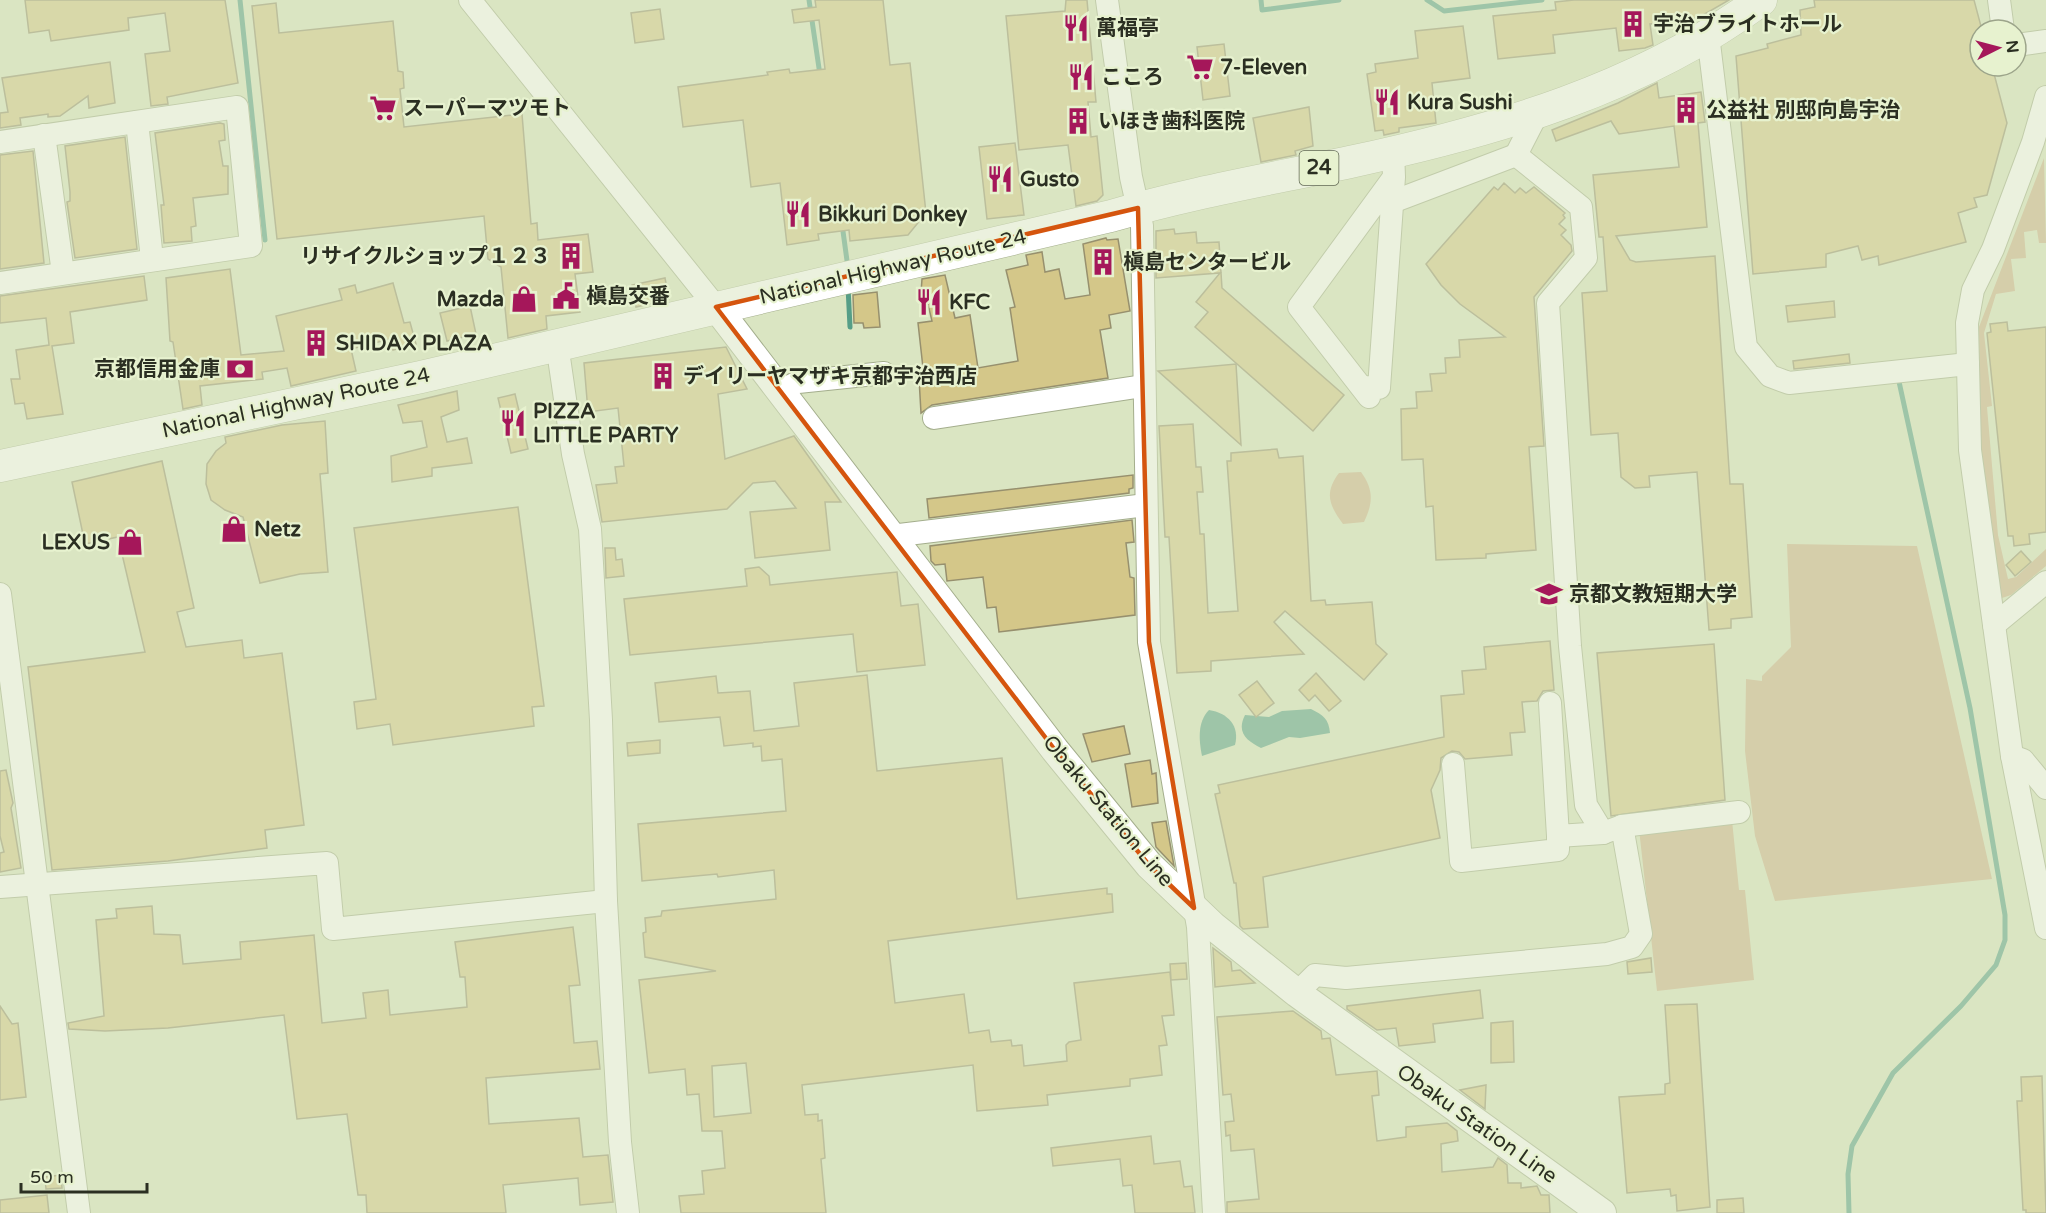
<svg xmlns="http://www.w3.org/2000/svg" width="2046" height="1213" viewBox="0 0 2046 1213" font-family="'Varela Round','Noto Sans JP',sans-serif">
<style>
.green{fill:#ceb18d}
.water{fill:#569e87}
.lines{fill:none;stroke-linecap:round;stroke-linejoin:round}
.stream{stroke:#569e87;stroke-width:5}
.building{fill:#d4c789;stroke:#97906e;stroke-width:1.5;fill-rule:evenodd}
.minor-casing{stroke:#a4ae8d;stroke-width:24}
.major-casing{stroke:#a4ae8d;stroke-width:30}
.highway-casing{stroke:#a4ae8d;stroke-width:33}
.minor{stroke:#fff;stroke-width:22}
.major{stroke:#fff;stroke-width:28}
.highway{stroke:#fff;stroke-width:32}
.marked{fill:none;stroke:#d5550e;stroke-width:4.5;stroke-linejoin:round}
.labels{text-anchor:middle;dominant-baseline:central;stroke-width:4.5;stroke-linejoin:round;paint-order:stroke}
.shield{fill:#e7f2cf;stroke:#636a56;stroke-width:1.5}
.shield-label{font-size:20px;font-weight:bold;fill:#2b2f22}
.poi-label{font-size:21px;font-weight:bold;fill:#2b2f22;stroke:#e7f2cf;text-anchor:start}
.street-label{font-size:21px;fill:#2b2f22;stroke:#e7f2cf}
</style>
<rect width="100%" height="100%" fill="#dae5c2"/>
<g class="green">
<path d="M2044,158L2046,243H2039L2037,230L2024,232L2026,258L2011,259L2015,291L1996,294L1984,333L1992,406L1987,407L1998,535L2008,579L2016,577L2046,549V566L2011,595L1996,600L1980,445L1979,327Z"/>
<path d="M1361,472C1374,490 1373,503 1364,522L1343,524C1329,505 1324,493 1339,473Z"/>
<path d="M1787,544L1917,546L1992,879L1775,901L1755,836L1745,751L1746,679L1762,681V676L1791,647Z"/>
<path d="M1732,820L1739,890H1745L1754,980L1657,991L1639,829Z"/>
</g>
<g class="water">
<path d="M1311,709C1323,715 1329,719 1330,733L1300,738L1289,737L1261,748C1247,741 1236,733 1245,715L1269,717L1282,711Z"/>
<path d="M1209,710C1228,713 1240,726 1235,745L1202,756C1199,741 1197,722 1209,710Z"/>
</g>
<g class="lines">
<g class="stream">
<path d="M240,0L265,240"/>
<path d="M809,0L820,75"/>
<path d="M1261,0L1262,10L1339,0"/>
<path d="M1427,0L1444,11L1542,0"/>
<path d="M842,224L848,268"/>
<path d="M848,287L850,327"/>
<path d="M1849,1213L1848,1174L1852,1146L1893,1073L1961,1006L1996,965L2005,940V915L1970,708L1898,377"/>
</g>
</g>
<g class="building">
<path d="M25,0H225L238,83L167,97L168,104L151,106L145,54L170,51L165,13L128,18L129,30L51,41L49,30L29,33Z"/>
<path d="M815,0H883L890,65L910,63L926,213L908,235L850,241L849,230L818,234L819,240L787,245L780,183L751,187L743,120L683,127L678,87L768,75L767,72L789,69L790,73L825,69L819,20L794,23L792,10L816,7Z"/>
<path d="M1066,0H1087L1096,102H1088L1091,137L1097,136L1103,195L1097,201L1076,206L1068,145L1019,150L1006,16L1065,11Z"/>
<path d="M1574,0H1729L1698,18L1650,24L1653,45L1645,48L1619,51L1616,28L1553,35L1555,53L1498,59L1493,16L1556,10L1555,2Z"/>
<path d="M1814,0H1974L1982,30L1980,66H1992L2007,123L1987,195L1974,198L1977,207L1958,213L1966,242L1879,265L1878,256L1862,260L1858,246L1826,254V267L1753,274L1736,56L1768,48L1767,44L1801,35L1800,10L1815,7Z"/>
<path d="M276,3L279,33L393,21L398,71L403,72L404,88L400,89L404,127L522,114L531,224L537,223L538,240L588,234L593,272L575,274L580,312L546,316L547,329L508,338L501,267L488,259L484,216L277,239L252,6Z"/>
<path d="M660,9L664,39L635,43L631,13Z"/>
<path d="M1463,26L1470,78L1432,83L1436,123L1399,128V132L1384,135L1383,130L1375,131L1367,74L1376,72L1375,64L1418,58L1415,31Z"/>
<path d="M1224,44L1230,96L1203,100L1197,47Z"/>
<path d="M110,62L115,103L89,108L88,96L60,116L48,117V114L20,118L21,125L0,128V113L8,112L2,78Z"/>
<path d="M1657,83L1659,98L1701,92L1705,122L1698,123L1707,227L1616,236L1630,260L1636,262L1715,256L1730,484H1743L1752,617L1731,619V628L1709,630L1697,472L1649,476L1650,487L1635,488L1621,477L1618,433L1591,435L1582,293L1607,291L1603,237H1599L1593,175L1679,167L1674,126L1619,134L1611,121L1556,141L1552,130L1618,103Z"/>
<path d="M1309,107L1313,146L1295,151L1296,155L1261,162L1253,118Z"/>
<path d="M220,123L224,124L225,140L219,141L223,166H228V194L193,198L196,226L191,227L192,241L164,243L161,205H164L155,133Z"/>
<path d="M125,137L137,249L75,258L67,202L70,201V192L65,146Z"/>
<path d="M1015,143L1024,215L987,219L979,147Z"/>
<path d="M33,151L44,263L0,269V155Z"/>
<path d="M1504,183L1515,193L1520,188L1526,193L1534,187L1565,213L1563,215L1565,218L1559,224L1566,230L1561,235L1571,245L1572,251L1534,297L1544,446L1529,447L1536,550L1486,554V558L1436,560L1433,506L1426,507L1423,459L1402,460L1401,409L1417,408L1416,392L1432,391L1430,374L1446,373L1445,358L1460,357L1459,340L1505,337L1460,304L1441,285L1426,264L1494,187L1498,190Z"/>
<path d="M1174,229L1175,234L1196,232L1197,243L1219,242L1222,288L1344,395L1313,431L1195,327L1208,312L1196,302L1220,273L1156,278V231Z"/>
<path d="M1106,238L1107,240L1118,239L1130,311L1109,315L1111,328L1100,330L1108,378L932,405L921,413L919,378L924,377L918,323L932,321L925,292L921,293L922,279L945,275L955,318L970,315L978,368L1018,361L1010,308L1015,307L1006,270L1028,265L1026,255L1042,252L1045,272L1059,269L1065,299L1090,295L1083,244Z"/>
<path d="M230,269L241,355L284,351L276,316L342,300L339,289L355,285L357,293L393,283L404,323L410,322L416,344L393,350L390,339L351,349L356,371L291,386L287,368L262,372L263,379L200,386L202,405L183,409L173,342L170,341L166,278Z"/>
<path d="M144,276L147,300L70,312L74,343L52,346L63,414L27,419L24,403L15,404L11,379H20L16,350L49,345L46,318L0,323V296Z"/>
<path d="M665,278L669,299L636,307L632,285Z"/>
<path d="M877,292L880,327L864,328L863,323H854L853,295Z"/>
<path d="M1834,301L1835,317L1788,322L1786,306Z"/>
<path d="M470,306L476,334L447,341L440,313Z"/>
<path d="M2007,322L2008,331L2046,327V532L2029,534L2030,544L2014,546L2013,536H2008L1987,333L1991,332L1990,324Z"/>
<path d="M726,347L747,389L718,394L725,459L794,436L841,502H825L830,550L755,558L750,512L796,508L775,481L753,483L727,509L602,522L596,485L617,483L615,467L624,466L618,408L588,412L584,363Z"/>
<path d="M1849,354L1850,363L1794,369L1793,361Z"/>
<path d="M1236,364L1241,445L1158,371Z"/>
<path d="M457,391L459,410L441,417L447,442L467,438L472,463L432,468V476L392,482L391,456L427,447L422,421L403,423L398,405Z"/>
<path d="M515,394L528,449L511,453L498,398Z"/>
<path d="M325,421L328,473L320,474L328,572L300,574L260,583L243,517L225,510L211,500L206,484L207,464L216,451L226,443L225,437L282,425Z"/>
<path d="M1193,424L1196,467H1201L1203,492H1197L1200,534H1204L1208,613L1238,611L1227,461H1231V453L1277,449L1279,458L1303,456L1311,601L1325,600L1326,605L1372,602L1376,644L1387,654L1364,680L1285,611L1274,622L1304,654L1211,661V671L1177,673L1169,537H1165L1159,426Z"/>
<path d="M162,461L194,608L177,612L186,647L242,640L244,658L282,653L304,825L265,830L267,848L168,861L52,870L28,667L145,652L118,537L85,544L72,482Z"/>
<path d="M1133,475V488L1129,489V493L929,518L927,499Z"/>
<path d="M518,507L544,706L532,707L534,726L393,745L390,724L357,729L354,702L376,699L354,528Z"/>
<path d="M1132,520L1134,542L1126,543L1130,577L1134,578L1135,615L999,632L996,607L987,608L983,577L947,581L945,564L935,565L931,561L930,546Z"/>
<path d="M605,548H615L616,560L622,559L624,576L606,578Z"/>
<path d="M2021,551L2031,562L2015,576L2006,565Z"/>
<path d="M759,567L769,576L770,585L897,572L901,606L918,604L925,665L857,672L853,634L630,655L624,599L747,586L745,569Z"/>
<path d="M1550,641L1554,690L1543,691L1537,701L1522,702L1525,732L1510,733L1512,755L1465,759L1459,752L1452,751L1441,758L1440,770L1431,790L1440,838L1263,877L1268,927L1243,929L1240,926L1236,883H1234L1215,794L1220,793L1218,785L1444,737L1441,696L1464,694L1462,671L1486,669L1484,647Z"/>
<path d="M1714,644L1725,800L1611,816L1597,653Z"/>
<path d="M1316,673L1341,701L1329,711L1315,695L1309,701L1299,690Z"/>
<path d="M867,675L877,771L1002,758L1017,899L1107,888V894H1112L1113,912L888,941L895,1003L964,994L969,1033L989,1030L991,1042L1011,1040L1012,1046L1022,1045L1024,1066L1067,1061L1066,1045L1069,1042L1081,1040L1074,983L1170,972L1174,1015L1162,1016L1167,1045L1159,1046L1162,1075L1130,1079V1086L1047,1095L1048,1105L977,1111L973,1065L802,1085L805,1115L818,1114V1121L822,1120L825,1158L821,1159L826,1213H681L679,1196L704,1194L702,1171L725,1168L722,1131H702L699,1094L687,1095L685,1069L649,1073L639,980L716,971L645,957L643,933L646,932L645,918L661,916L662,911L776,899L774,870L718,877L717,874L642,881L638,824L786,811L782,759L762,761L761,746L753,747V743L724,746L720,717L659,722L655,683L716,676L718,693L750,691L754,731L799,726L794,683ZM746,1063L751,1113L714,1117L712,1066Z"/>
<path d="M1257,681L1274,703L1256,717L1239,695Z"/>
<path d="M1124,726L1130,754L1092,762L1083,734Z"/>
<path d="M660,740V753L628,756L627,743Z"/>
<path d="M1150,760L1152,774L1156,773L1158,803L1132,807L1125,764Z"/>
<path d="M6,770L13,803L11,808L21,868L0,872V853L4,852L0,836V771Z"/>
<path d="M1166,821L1174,866L1156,847L1152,823Z"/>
<path d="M152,906L154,934L180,935L183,964L241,959L240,942L314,935L322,1023L366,1018L363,993L388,990L390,1015L467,1007L465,977H460L455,942L573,927L580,985L569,986L574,1043L597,1041L600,1069L486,1078L489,1124L579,1118L583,1157L608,1155L613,1202L580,1205L578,1178L503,1185L506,1213H367L366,1195H358L347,1114L297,1119L284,1015L168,1028L105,1031L69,1029L68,1023L104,1016L96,920L117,918L116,909Z"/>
<path d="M1213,948L1231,962L1232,971L1240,970L1255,983L1215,987Z"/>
<path d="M1651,958L1652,972L1628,974L1627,962Z"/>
<path d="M1186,963L1187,979L1171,980L1170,964Z"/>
<path d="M1480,990L1483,1018L1433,1024L1435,1042L1399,1046L1396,1028L1377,1030L1347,1009V1006Z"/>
<path d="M1697,1004L1710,1207L1677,1211L1676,1195L1671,1196L1670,1189L1627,1193L1619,1097L1665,1094V1084L1670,1083L1665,1005Z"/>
<path d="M0,1006L12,1024L18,1023L26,1097L0,1100Z"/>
<path d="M1293,1011L1321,1031L1322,1039L1330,1038L1336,1075L1377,1071L1379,1095L1372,1096L1377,1141L1406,1137V1127L1447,1123L1457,1131L1458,1141L1441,1144L1442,1172L1493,1167L1498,1158L1507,1165L1508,1183H1521V1188L1537,1186L1541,1195H1549L1550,1213H1227V1202L1259,1199L1254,1149L1231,1151L1230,1135L1226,1136L1225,1122L1234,1121L1231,1094L1223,1095L1217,1017Z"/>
<path d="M1513,1021L1514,1062L1491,1063V1023Z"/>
<path d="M2042,1076L2046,1213H2026V1210H2023L2017,1101H2022L2021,1077Z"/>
<path d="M1486,1085L1485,1109L1460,1090Z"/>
<path d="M1151,1136L1154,1164L1180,1161L1184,1187L1192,1186L1195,1213H1135L1132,1185L1123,1186L1120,1159L1053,1166L1051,1148Z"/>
<path d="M61,1175L62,1188L46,1189L45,1177Z"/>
<path d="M47,1195L49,1213H0V1200Z"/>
<path d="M1743,1198L1744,1213H1717V1200Z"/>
</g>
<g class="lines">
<defs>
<g id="minor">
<path d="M470,0L716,307"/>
<path d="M1107,0L1131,177L1142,226L1149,642L1198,927L1214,1213"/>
<path d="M1999,0L2003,30"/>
<path d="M1708,35L1746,347L1770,376L1789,383L1968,364"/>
<path d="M2016,45L2046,41"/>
<path d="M2046,97L2033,142L1993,249L1973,290L1967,323L1970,450L2012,756L2046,928"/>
<path d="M137,122L152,259"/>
<path d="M44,135L63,273"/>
<path d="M0,142L237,107L251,246L0,283"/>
<path d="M1393,151L1394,177L1299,307L1369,397V387L1379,388L1394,177"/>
<path d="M1392,202L1516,155"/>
<path d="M557,344L573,454L590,529L601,720L606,901L620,1142L628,1213"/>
<path d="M780,391L798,382L884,373"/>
<path d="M934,418L1143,386"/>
<path d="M891,536L1146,505"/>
<path d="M0,594L79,1213"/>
<path d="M1994,625L2046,582"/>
<path d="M1550,703L1558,836L1603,833"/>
<path d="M2012,756L2023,760L2046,788"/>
<path d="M1453,764L1461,861L1558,850V836"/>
<path d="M1622,826L1739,812"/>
<path d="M0,887L327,863L333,929L606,901"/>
<path d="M1297,993L1315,975L1346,978L1607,954L1632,947L1641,934L1622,826L1603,833L1586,805L1570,646L1548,303L1586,258L1581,207L1516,155L1538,112"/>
</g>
<path id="major" d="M716,307L1055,750L1149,865L1213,926L1297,993L1602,1213"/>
<path id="highway" d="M0,466L421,377L1111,216C1189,193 1271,179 1350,162C1495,131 1640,89 1761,0"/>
</defs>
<use href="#minor" class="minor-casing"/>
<use href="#major" class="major-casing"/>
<use href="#highway" class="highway-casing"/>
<use href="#minor" class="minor"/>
<use href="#major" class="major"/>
<use href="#highway" class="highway"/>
</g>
<path d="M0 0H2046V1213H0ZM1138,208L1149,642L1194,908L1149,865L1055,750L716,307Z" fill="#dae5c2" fill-opacity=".55" fill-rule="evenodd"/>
<path class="marked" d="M1138,208L1149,642L1194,908L1149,865L1055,750L716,307Z"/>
<defs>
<symbol id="building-bare" viewBox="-9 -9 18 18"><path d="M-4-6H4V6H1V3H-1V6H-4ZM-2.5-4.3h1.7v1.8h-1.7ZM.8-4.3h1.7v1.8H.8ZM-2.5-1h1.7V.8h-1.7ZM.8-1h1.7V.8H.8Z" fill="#a5175a" stroke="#e7f2cf" stroke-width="2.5" paint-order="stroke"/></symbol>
<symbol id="restaurant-bare" viewBox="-9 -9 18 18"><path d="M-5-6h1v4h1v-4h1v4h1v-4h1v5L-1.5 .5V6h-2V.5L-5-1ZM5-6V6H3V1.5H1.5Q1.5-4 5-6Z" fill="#a5175a" stroke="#e7f2cf" stroke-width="2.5" paint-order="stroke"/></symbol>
<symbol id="supermarket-bare" viewBox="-9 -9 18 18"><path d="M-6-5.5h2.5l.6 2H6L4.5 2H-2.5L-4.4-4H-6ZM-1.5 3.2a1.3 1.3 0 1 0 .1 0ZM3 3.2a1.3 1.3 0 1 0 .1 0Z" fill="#a5175a" stroke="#e7f2cf" stroke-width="2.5" paint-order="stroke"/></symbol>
<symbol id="civic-bare" viewBox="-9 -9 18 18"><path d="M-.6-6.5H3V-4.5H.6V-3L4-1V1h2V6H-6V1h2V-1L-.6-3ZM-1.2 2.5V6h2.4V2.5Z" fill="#a5175a" stroke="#e7f2cf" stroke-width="2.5" paint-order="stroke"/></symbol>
<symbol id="shop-bare" viewBox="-9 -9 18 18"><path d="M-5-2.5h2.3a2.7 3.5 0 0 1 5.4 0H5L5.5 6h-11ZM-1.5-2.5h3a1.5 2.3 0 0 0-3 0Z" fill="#a5175a" stroke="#e7f2cf" stroke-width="2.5" paint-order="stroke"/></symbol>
<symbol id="bank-bare" viewBox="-9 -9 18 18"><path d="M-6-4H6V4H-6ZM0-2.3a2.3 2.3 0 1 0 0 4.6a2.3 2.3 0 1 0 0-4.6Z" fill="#a5175a" stroke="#e7f2cf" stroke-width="2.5" paint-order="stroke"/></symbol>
<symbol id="university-bare" viewBox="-9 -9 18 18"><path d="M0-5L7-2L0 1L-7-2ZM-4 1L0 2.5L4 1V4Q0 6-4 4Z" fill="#a5175a" stroke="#e7f2cf" stroke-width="2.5" paint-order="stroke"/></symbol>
</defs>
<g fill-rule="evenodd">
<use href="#building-bare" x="1614" y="5" width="38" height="38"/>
<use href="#restaurant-bare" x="1057" y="9" width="38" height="38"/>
<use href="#supermarket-bare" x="1181" y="48" width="38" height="38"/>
<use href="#restaurant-bare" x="1062" y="58" width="38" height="38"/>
<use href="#restaurant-bare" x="1368" y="83" width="38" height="38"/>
<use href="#supermarket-bare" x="364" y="89" width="38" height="38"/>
<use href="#building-bare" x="1667" y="91" width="38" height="38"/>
<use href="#building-bare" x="1059" y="102" width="38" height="38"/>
<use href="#restaurant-bare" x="981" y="160" width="38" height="38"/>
<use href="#restaurant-bare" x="779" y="195" width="38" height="38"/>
<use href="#building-bare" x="552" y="237" width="38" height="38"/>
<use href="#building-bare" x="1084" y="243" width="38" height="38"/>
<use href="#civic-bare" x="547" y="277" width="38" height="38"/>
<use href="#shop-bare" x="505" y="280" width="38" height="38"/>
<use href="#restaurant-bare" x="910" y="283" width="38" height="38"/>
<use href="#building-bare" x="297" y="324" width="38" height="38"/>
<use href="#bank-bare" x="221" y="350" width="38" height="38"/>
<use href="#building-bare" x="644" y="357" width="38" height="38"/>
<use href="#restaurant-bare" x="494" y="404" width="38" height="38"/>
<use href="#shop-bare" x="215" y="510" width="38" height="38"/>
<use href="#shop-bare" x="111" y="523" width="38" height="38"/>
<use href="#university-bare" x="1530" y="575" width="38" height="38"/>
</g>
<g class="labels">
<rect class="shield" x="1299.5" y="151" width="39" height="34" rx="4.5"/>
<g class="shield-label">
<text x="1319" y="168">24</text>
</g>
<g class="poi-label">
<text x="1653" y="24">宇治ブライトホール</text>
<text x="1096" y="28">萬福亭</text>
<text x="1220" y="67">7-Eleven</text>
<text x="1101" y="77">こころ</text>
<text x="1407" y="102">Kura Sushi</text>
<text x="403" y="108">スーパーマツモト</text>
<text x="1706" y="110">公益社 別邸向島宇治</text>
<text x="1098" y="121">いほき歯科医院</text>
<text x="1020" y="179">Gusto</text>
<text x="818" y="214">Bikkuri Donkey</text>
<text x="551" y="256" text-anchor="end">リサイクルショップ１２３</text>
<text x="1123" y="262">槇島センタービル</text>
<text x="586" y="296">槇島交番</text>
<text x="504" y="299" text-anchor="end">Mazda</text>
<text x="949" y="302">KFC</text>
<text x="336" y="343">SHIDAX PLAZA</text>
<text x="220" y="369" text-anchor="end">京都信用金庫</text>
<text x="683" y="376">デイリーヤマザキ京都宇治西店</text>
<text x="533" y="411">PIZZA<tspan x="533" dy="24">LITTLE PARTY</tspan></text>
<text x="254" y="529">Netz</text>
<text x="110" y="542" text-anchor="end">LEXUS</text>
<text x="1569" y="594">京都文教短期大学</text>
</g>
<g class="street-label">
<text transform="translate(893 267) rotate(-13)">National Highway Route 24</text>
<text transform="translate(296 403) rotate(-12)">National Highway Route 24</text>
<text transform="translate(1108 811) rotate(50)">Obaku Station Line</text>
<text transform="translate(1477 1124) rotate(35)">Obaku Station Line</text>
</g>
</g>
<g transform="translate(1998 48) rotate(84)"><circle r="28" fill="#e7f2cf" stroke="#9ca48a" stroke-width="1.5"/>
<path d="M0-4.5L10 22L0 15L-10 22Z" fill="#a5175a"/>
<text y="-9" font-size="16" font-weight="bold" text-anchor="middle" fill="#2b2f22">N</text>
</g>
<path d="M21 1183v9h126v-9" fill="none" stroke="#2b2f22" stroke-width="3"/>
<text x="30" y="1183" font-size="18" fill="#2b2f22" stroke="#e7f2cf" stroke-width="4.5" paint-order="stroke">50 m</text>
</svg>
